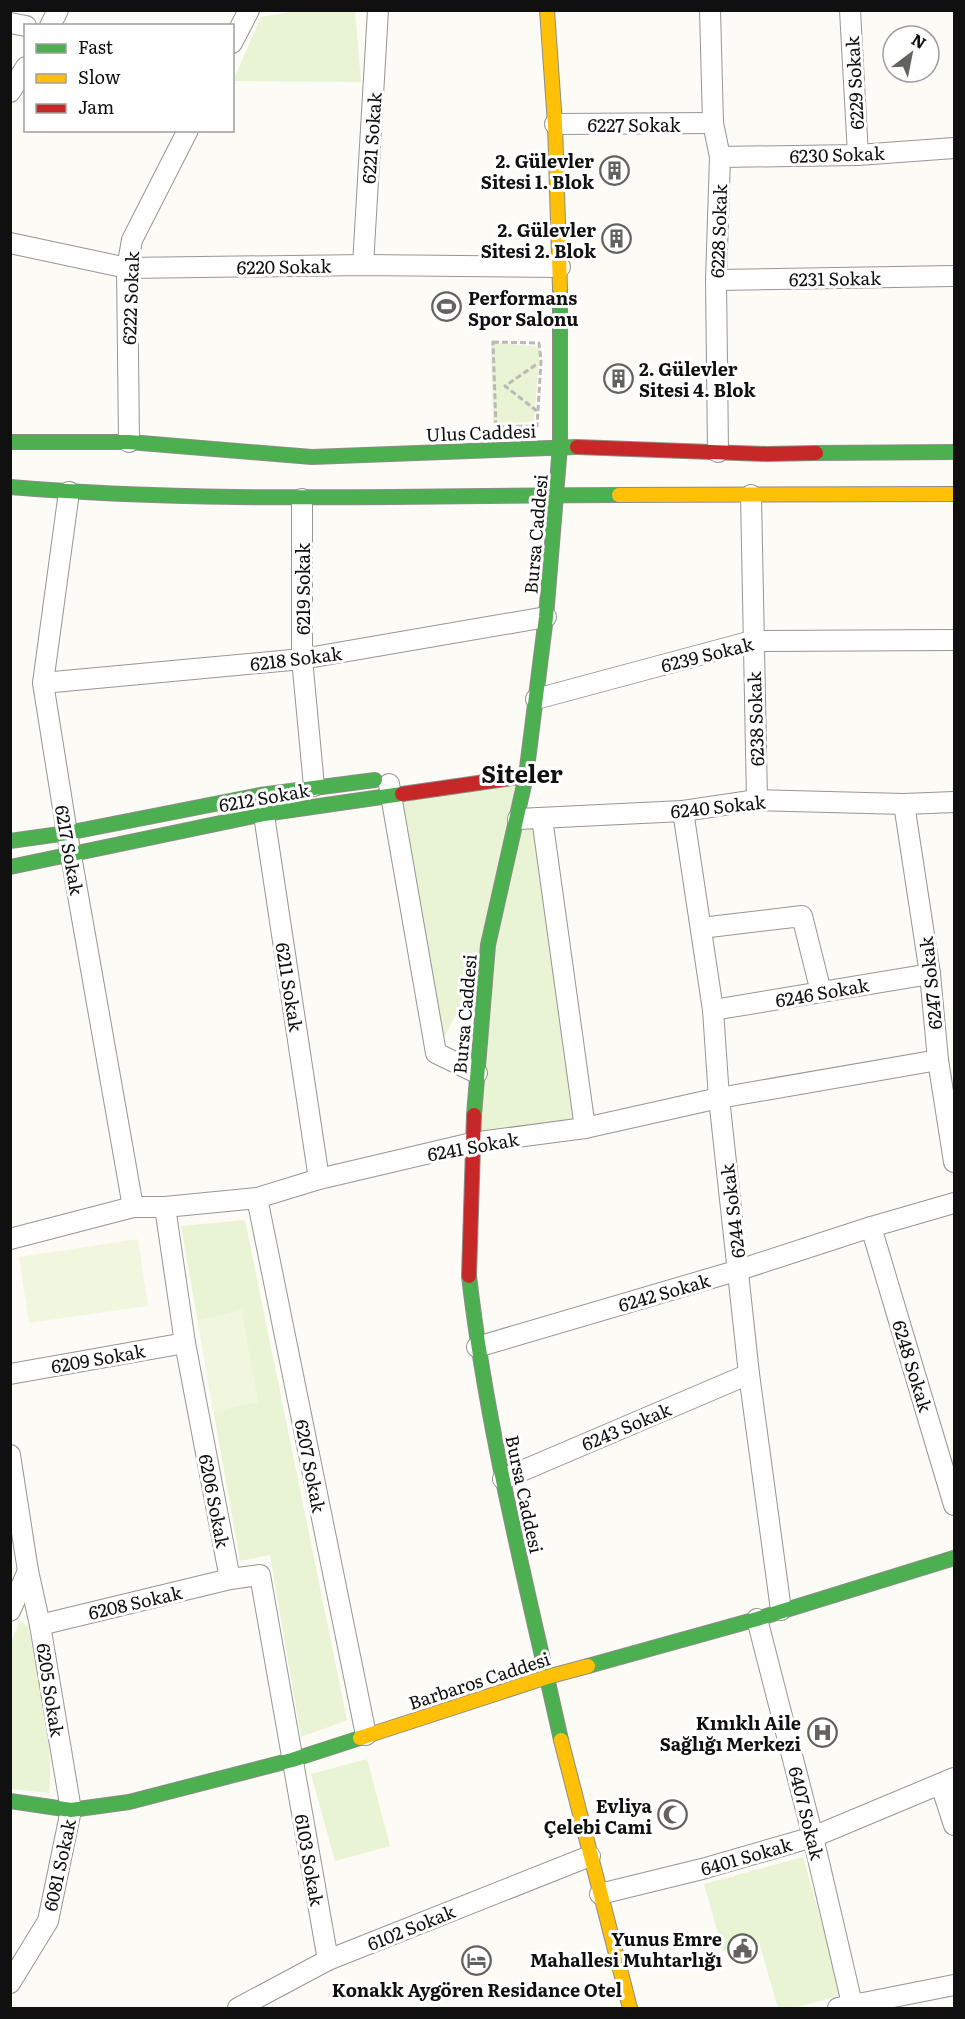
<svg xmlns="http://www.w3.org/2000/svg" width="965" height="2019" viewBox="0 0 965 2019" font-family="Literata,serif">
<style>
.green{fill:#e8f4d4}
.pitch{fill:#f1f7de}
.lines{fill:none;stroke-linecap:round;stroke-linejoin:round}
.street-casing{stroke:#969694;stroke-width:22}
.fast-casing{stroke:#8d8c8a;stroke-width:16}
.slow-casing{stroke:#8d8c8a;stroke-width:16}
.jam-casing{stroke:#8d8c8a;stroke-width:16}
.path{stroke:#b9b9b8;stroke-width:3;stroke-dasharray:6 3;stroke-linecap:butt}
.street{stroke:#fffefe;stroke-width:20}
.fast{stroke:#4caf50;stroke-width:14}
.slow{stroke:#ffc107;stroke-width:14}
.jam{stroke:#c62828;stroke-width:14}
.labels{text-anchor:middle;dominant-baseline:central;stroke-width:6;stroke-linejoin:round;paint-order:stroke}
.street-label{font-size:18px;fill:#101010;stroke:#fff}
.poi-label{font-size:18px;font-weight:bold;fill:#101010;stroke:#fff;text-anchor:end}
.district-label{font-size:24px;font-weight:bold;fill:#101010;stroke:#fff}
</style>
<rect width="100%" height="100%" fill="#fcfbf6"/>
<g class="green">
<path d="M355,11L361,82L233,81L261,17L297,11Z"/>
<path d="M491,342L540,347L534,422L493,423Z"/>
<path d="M526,776L516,824L542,818L585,1128L472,1143L486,957L436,1053L391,795Z"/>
<path d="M245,1220L347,1720L301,1737L270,1555L240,1561L181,1226Z"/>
<path d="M19,1623H23L28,1627C39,1682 54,1736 49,1793L11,1789V1642Z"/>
<path d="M367,1759L390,1846L335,1861L311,1774Z"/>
<path d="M803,1857L842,1995L794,2008H778L759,1942L723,1951L704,1884Z"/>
</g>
<g class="pitch">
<path d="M138,1239L148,1306L29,1323L19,1257Z"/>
<path d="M242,1310L258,1402L213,1412L198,1320Z"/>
</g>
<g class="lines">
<defs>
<g id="street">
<path d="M710,10L713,123L720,157L716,280L718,452"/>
<path d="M850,10L858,155"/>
<path d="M10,23L26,26"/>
<path d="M50,26L58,10"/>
<path d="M232,43L249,10"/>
<path d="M10,92L26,67"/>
<path d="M555,124L713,123"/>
<path d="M720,157L858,155L954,148"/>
<path d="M10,243L127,268L363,265L560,267"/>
<path d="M363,265L378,10"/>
<path d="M716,280L954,276"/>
<path d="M129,442L127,268L132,240L188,130"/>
<path d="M69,492L43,683L67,833L133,1207"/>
<path d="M751,495L757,800"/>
<path d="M302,499V659L314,786"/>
<path d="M43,683L302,659L546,617"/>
<path d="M536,699L752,641L954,640"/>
<path d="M389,784L436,1053L477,1073"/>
<path d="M262,802L319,1179"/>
<path d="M904,804L930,974L938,1060L954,1162"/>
<path d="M683,811L713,1010L719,1098L749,1374L781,1610"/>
<path d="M542,818L585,1128"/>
<path d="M518,819L683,811L757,800L904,804L954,802"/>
<path d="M701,928L802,916L821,992"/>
<path d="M713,1010L930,974"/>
<path d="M257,1198L366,1735"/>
<path d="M165,1207L185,1343L230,1579L260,1575L328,1960"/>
<path d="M871,1227L954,1505"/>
<path d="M10,1239L133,1207H165L257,1198L319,1179L472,1143L585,1128L719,1098L938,1060"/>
<path d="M477,1347L739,1270L871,1227L954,1203"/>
<path d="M10,1374L185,1343"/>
<path d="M10,1455L28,1571L40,1625L71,1810L48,1921L10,1983"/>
<path d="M503,1479L749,1374"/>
<path d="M10,1611L28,1571"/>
<path d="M757,1619L813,1837L853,2008"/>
<path d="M40,1625L230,1579"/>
<path d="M941,1785L954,1825"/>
<path d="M600,1894L702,1869L813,1837L954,1778"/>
<path d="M238,2008L328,1960L590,1856"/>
<path d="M838,2008L954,1985"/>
</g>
<g id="fast">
<path d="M10,442H129L312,457L577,447"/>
<path d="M816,453L954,452"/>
<path d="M10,487C213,504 416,495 619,495"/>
<path d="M10,841L67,833L260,795L375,780"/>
<path d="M10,867L264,814L402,794"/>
<path d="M474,1115L488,945L526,776L546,617L560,446V289"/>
<path d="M469,1276C487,1432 527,1586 561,1740"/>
<path d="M588,1666L757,1619L954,1558"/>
<path d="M10,1801L71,1810L129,1802L292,1760L360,1738"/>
</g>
<g id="slow">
<path d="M547,10L555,124L560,289"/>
<path d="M619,495L954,494"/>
<path d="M360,1738L547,1677L588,1666"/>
<path d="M561,1740L630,2008"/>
</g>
<g id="jam">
<path d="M577,447L767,454L816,453"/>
<path d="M402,794L526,776"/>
<path d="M469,1276L474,1115"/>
</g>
</defs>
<use href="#street" class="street-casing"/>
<use href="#fast" class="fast-casing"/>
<use href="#slow" class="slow-casing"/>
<use href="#jam" class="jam-casing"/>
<g class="path">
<path d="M493,342L539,343L541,361L537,426L496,427Z"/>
<path d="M537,411L505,386L537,364"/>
</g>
<use href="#street" class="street"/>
<use href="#fast" class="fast"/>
<use href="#slow" class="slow"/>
<use href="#jam" class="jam"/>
</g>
<defs>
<symbol id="building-ring" viewBox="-11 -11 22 22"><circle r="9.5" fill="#fff" stroke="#636260" stroke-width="1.5"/><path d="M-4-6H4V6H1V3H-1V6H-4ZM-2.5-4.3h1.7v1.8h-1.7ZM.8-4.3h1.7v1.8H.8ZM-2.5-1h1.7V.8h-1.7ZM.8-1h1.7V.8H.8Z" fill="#636260"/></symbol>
<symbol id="stadium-ring" viewBox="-11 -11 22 22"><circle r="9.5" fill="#fff" stroke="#636260" stroke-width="1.5"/><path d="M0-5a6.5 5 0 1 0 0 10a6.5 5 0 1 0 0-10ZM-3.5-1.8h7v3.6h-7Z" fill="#636260"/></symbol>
<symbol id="hospital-ring" viewBox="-11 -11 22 22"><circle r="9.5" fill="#fff" stroke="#636260" stroke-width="1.5"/><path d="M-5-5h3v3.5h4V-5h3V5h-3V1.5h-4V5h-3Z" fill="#636260"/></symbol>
<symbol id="mosque-ring" viewBox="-11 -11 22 22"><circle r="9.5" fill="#fff" stroke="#636260" stroke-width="1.5"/><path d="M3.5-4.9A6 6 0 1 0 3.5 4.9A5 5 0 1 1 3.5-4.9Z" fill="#636260"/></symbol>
<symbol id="civic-ring" viewBox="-11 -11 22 22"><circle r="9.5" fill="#fff" stroke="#636260" stroke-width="1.5"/><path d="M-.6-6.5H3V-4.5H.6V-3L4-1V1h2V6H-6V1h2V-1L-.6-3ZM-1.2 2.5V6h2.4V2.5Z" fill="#636260"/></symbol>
<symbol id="hotel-ring" viewBox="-11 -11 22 22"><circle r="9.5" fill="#fff" stroke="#636260" stroke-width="1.5"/><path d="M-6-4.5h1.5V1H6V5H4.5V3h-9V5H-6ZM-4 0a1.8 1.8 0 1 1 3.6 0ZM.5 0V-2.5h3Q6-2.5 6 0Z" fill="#636260"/></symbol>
</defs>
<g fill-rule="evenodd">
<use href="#building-ring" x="598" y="154" width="33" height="33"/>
<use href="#building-ring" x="600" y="222" width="33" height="33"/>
<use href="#stadium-ring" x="430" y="290" width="33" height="33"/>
<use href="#building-ring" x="602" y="362" width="33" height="33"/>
<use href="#hospital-ring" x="806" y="1716" width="33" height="33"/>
<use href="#mosque-ring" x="656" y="1798" width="33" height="33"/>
<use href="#civic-ring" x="726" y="1932" width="33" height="33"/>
<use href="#hotel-ring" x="460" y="1944" width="33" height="33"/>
</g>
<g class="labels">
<g class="street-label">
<text transform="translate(854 83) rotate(-93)">6229 Sokak</text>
<text x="634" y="124">6227 Sokak</text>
<text transform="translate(371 138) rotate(-86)">6221 Sokak</text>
<text transform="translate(837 154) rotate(-2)">6230 Sokak</text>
<text transform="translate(718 231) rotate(-88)">6228 Sokak</text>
<text transform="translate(284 266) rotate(-1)">6220 Sokak</text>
<text transform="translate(835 278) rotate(-1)">6231 Sokak</text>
<text transform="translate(130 298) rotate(-88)">6222 Sokak</text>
<text transform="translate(481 432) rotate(-2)">Ulus Caddesi</text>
<text transform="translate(535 534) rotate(-85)">Bursa Caddesi</text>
<text transform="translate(302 589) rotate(-90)">6219 Sokak</text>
<text transform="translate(707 654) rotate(-14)">6239 Sokak</text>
<text transform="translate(296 658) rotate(-7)">6218 Sokak</text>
<text transform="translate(755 719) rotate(-92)">6238 Sokak</text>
<text transform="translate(264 797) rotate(-10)">6212 Sokak</text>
<text transform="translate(718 806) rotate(-6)">6240 Sokak</text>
<text transform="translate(70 850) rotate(80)">6217 Sokak</text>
<text transform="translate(930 983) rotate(-96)">6247 Sokak</text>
<text transform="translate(290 987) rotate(81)">6211 Sokak</text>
<text transform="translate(822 992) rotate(-10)">6246 Sokak</text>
<text transform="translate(464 1014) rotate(-85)">Bursa Caddesi</text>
<text transform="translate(473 1146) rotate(-10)">6241 Sokak</text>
<text transform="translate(732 1211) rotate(-97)">6244 Sokak</text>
<text transform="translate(664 1292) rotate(-16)">6242 Sokak</text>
<text transform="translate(98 1358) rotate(-10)">6209 Sokak</text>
<text transform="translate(913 1366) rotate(73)">6248 Sokak</text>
<text transform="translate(626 1426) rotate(-23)">6243 Sokak</text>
<text transform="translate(311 1466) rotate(79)">6207 Sokak</text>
<text transform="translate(525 1494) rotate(78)">Bursa Caddesi</text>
<text transform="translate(215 1501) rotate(79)">6206 Sokak</text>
<text transform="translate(135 1602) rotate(-13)">6208 Sokak</text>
<text transform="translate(479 1680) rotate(-18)">Barbaros Caddesi</text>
<text transform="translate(51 1690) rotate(81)">6205 Sokak</text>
<text transform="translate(807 1813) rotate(76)">6407 Sokak</text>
<text transform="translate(746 1856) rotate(-16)">6401 Sokak</text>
<text transform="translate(310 1860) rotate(80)">6103 Sokak</text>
<text transform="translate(59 1865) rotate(-78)">6081 Sokak</text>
<text transform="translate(411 1927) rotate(-22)">6102 Sokak</text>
</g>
<g class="poi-label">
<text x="594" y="160">2. Gülevler<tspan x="594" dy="21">Sitesi 1. Blok</tspan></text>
<text x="596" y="229">2. Gülevler<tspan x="596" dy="21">Sitesi 2. Blok</tspan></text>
<text x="468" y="297" text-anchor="start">Performans<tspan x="468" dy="21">Spor Salonu</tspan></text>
<text x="639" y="368" text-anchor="start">2. Gülevler<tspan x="639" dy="21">Sitesi 4. Blok</tspan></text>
<text x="801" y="1722">Kınıklı Aile<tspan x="801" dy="21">Sağlığı Merkezi</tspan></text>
<text x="652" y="1805">Evliya<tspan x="652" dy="21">Çelebi Cami</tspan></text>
<text x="722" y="1938">Yunus Emre<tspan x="722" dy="21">Mahallesi Muhtarlığı</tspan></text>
<text x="477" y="1989" text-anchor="middle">Konakk Aygören Residance Otel</text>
</g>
<g class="district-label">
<text x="522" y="772">Siteler</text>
</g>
</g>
<rect width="965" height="2019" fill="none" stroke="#101010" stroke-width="24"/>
<rect x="24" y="24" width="210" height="108" fill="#ffffff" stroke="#9f9f9f" stroke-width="1.5"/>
<rect x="36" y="44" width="30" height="9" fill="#4caf50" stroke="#9f9f9f" stroke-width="1.5"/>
<text x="78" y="54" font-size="18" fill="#101010">Fast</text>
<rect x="36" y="74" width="30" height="9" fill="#ffc107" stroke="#9f9f9f" stroke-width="1.5"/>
<text x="78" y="84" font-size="18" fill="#101010">Slow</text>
<rect x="36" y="104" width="30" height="9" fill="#c62828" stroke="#9f9f9f" stroke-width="1.5"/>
<text x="78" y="114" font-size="18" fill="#101010">Jam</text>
<g transform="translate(911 54) rotate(32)"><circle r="28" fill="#ffffff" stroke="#9f9f9f" stroke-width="1.5"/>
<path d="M0-4.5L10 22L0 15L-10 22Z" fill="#636260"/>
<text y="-9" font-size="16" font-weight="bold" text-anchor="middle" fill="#101010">N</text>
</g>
</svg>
